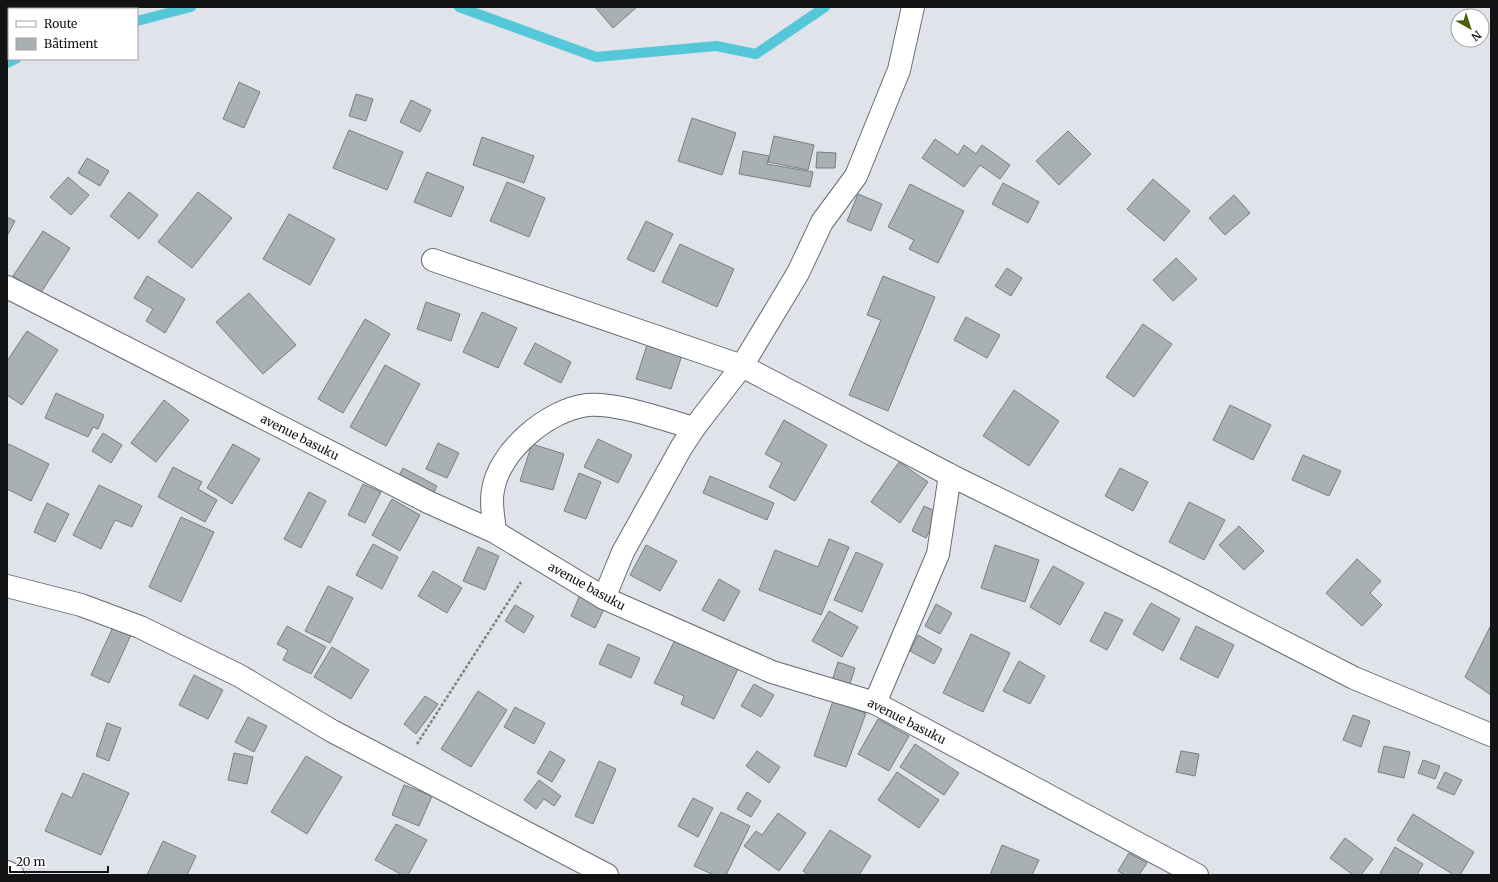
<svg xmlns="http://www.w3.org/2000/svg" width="1498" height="882" viewBox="0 0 1498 882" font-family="Merriweather,serif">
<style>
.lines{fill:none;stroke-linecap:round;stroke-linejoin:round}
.stream{stroke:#54c7d8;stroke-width:10}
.building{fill:#a9b0b4;stroke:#787f83}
.minor-casing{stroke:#676a70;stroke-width:24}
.path{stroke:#7e8085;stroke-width:2.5;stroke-dasharray:3 2;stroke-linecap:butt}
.minor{stroke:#fff;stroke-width:22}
.labels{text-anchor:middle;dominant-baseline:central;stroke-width:4;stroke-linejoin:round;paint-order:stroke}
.street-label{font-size:12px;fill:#121315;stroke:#fff}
</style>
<rect width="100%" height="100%" fill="#e0e3ea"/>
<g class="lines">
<g class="stream">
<path d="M459,7L596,57L716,46L756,54L825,7"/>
<path d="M137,21L191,7"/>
<path d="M7,63L16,59"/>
</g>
</g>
<g class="building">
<path d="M595,7H637L613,28Z"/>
<path d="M239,82L260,92L244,128L223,119Z"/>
<path d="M356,94L373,99L366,121L349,116Z"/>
<path d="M411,100L431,110L420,132L400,122Z"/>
<path d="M692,118L736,133L722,175L678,161Z"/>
<path d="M349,130L403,152L387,190L333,168Z"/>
<path d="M1068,131L1091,154L1059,185L1036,161Z"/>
<path d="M774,136L814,145L808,170L768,162Z"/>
<path d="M482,137L534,156L524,183L473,165Z"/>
<path d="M935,139L958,155L964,145L976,154L982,145L1010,165L1000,179L980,165L964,187L922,158Z"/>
<path d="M743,151L769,156L767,164L813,172L810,187L739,174Z"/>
<path d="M817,152L836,153L835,168H816Z"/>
<path d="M87,158L109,171L100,186L78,173Z"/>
<path d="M427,172L464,187L451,217L414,202Z"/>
<path d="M68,177L89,195L71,215L50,197Z"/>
<path d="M1153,179L1190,211L1164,241L1127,209Z"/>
<path d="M507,182L545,198L529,237L490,221Z"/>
<path d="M1003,183L1039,202L1028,223L992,204Z"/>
<path d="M910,184L964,211L938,263L909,249L914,240L888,227Z"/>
<path d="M129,192L158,215L139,239L110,216Z"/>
<path d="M198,192L232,218L192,268L158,242Z"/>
<path d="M858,194L882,204L871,231L847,221Z"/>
<path d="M1234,195L1250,213L1225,235L1209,218Z"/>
<path d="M289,214L335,239L310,285L263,259Z"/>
<path d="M7,217L15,221L7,236Z"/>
<path d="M646,221L673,234L654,272L627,259Z"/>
<path d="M43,231L70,248L40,294L13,276Z"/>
<path d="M680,244L734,269L717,307L662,282Z"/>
<path d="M1176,258L1197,279L1173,301L1153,280Z"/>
<path d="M1007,268L1022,278L1011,296L995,286Z"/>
<path d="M147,276L185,299L165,333L146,321L153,309L134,298Z"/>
<path d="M883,276L935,297L888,411L849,395L881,320L867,315Z"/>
<path d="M249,293L296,345L263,374L216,322Z"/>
<path d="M426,302L460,314L451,341L417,329Z"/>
<path d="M482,312L517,328L498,368L463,352Z"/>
<path d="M966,317L1000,335L987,358L954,340Z"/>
<path d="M365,319L390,334L343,413L318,399Z"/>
<path d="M1143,324L1172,344L1134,397L1106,377Z"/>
<path d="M27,331L58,350L22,405L7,395V361Z"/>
<path d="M535,343L571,362L561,383L524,364Z"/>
<path d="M647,345L682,355L671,389L636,379Z"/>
<path d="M385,365L420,384L386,446L350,427Z"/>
<path d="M1014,390L1059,421L1029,466L983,436Z"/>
<path d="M56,393L104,415L98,429L93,427L88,437L45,418Z"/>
<path d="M164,400L189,420L156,462L131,443Z"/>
<path d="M1230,405L1271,425L1253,460L1213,440Z"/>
<path d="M784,420L827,445L795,501L769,487L782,463L765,454Z"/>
<path d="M103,433L122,445L111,463L92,451Z"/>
<path d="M598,439L632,455L618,483L584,467Z"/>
<path d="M438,443L459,453L447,478L426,469Z"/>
<path d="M9,444L49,464L31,501L7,489V448Z"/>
<path d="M233,444L260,459L232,504L207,488Z"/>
<path d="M532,444L564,454L553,490L520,481Z"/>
<path d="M1303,455L1341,471L1329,496L1292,480Z"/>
<path d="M899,462L928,482L900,523L871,502Z"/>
<path d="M173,467L202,482L198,489L217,500L205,522L158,497Z"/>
<path d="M403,468L437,486L432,496L397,479Z"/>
<path d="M1120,468L1148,482L1133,511L1105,496Z"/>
<path d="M579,473L601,482L586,519L564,511Z"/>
<path d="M710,476L774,503L767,520L703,493Z"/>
<path d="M363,484L381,492L365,523L348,515Z"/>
<path d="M99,485L142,506L132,527L115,520L101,549L73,535Z"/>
<path d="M309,492L326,501L301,548L284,539Z"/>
<path d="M392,499L420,515L400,551L372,535Z"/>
<path d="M1189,502L1225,520L1204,560L1169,542Z"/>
<path d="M47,503L69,514L55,542L34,532Z"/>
<path d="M924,506L939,513L926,538L912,531Z"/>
<path d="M181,517L214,532L181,602L149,587Z"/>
<path d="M1239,526L1264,551L1244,570L1219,545Z"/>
<path d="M829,539L849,547L821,615L759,590L775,550L818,567Z"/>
<path d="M373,544L398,557L382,589L356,575Z"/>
<path d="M646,545L677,561L660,591L630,575Z"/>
<path d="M995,545L1039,560L1025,602L981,588Z"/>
<path d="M478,547L499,556L485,590L463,581Z"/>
<path d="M856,552L883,564L862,612L834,600Z"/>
<path d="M1357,559L1381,581L1370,593L1382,605L1362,626L1326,593Z"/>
<path d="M1053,566L1084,583L1060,625L1030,607Z"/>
<path d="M433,571L462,588L447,613L418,596Z"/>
<path d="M719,579L740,591L724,621L702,610Z"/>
<path d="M328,586L353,598L330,643L305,631Z"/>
<path d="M580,595L605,607L595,628L571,616Z"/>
<path d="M1151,603L1180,619L1163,651L1133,634Z"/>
<path d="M936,604L952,613L940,634L925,626Z"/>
<path d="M515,605L534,616L524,633L505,621Z"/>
<path d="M829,611L858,627L842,657L812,641Z"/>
<path d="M1105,612L1123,620L1107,650L1090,641Z"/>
<path d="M1491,625V695L1465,677Z"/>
<path d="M287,626L326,647L311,674L283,660L288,650L277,644Z"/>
<path d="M1196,626L1234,645L1218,678L1180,659Z"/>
<path d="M113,627L131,635L109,683L91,675Z"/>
<path d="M971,634L1010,653L983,712L943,693Z"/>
<path d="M918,635L942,649L934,664L910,651Z"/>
<path d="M675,640L738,669L714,719L681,704L684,696L654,683Z"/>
<path d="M608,644L640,658L631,678L599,664Z"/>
<path d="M332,647L369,670L351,699L314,677Z"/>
<path d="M1019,661L1045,676L1030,704L1003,691Z"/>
<path d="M838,662L855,668L849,687L832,681Z"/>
<path d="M194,675L223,690L208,719L179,705Z"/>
<path d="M754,684L774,695L761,717L741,706Z"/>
<path d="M478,691L507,710L471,767L441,749Z"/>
<path d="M425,696L438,704L416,734L404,724Z"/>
<path d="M833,701L866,713L846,767L814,756Z"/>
<path d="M515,707L545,723L534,744L504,727Z"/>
<path d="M1353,715L1370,721L1361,747L1343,740Z"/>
<path d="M248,717L267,726L254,752L235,742Z"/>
<path d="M878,719L909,736L889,771L858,754Z"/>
<path d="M107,723L121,728L109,761L96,756Z"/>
<path d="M915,744L959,773L944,795L900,767Z"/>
<path d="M1384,746L1410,752L1404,778L1378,772Z"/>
<path d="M550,751L565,760L552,782L537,773Z"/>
<path d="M757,751L780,767L769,783L746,766Z"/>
<path d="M1181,751L1199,754L1195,776L1176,772Z"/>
<path d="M234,753L253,757L247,784L228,780Z"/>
<path d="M306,756L342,777L307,834L271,812Z"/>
<path d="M1423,760L1440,766L1435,779L1418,773Z"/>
<path d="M599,761L616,769L593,824L575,816Z"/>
<path d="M897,772L939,800L919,828L878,800Z"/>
<path d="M1445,772L1462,780L1454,795L1437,788Z"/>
<path d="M83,773L129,793L101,855L45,831L62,793L72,798Z"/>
<path d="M539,780L561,796L554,806L544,799L536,809L524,800Z"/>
<path d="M404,785L432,796L419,826L392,815Z"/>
<path d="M747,792L761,801L751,817L737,809Z"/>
<path d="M693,798L713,808L698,837L678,826Z"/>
<path d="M721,812L750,826L726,875H714L694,866Z"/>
<path d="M778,813L806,833L779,871L744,846L756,831L762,835Z"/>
<path d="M1413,814L1474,852L1460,875H1454L1397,840Z"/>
<path d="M396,824L427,840L408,875H402L375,860Z"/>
<path d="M830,830L871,856L859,875H809L803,871Z"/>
<path d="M1345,838L1373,859L1361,875H1353L1330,858Z"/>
<path d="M163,841L196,856L187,875H147Z"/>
<path d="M1002,845L1039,860L1032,875H990Z"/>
<path d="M1395,847L1423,864L1417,875H1384L1380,873Z"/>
<path d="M1129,853L1147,863L1139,875H1125L1118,871Z"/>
</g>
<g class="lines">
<defs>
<g id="minor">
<path d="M433,260L742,366L950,475L1163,580L1354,678L1491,735"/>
<path d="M7,287L428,502L495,532L604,598L772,672L875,703L1197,875"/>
<path d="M495,532C494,519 490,503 493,490C499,451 548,410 587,405C616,402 665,420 694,428"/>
<path d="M7,586L81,605L140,627L240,676L332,731L607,875"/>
<path d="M604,598L623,552L681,448L694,428L742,366L798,273L822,222L856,176L899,70L913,7"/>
<path d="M875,703L938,554L950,475"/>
<path d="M7,872L13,875"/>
</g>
</defs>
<use href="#minor" class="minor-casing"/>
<path class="path" d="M417,744L521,582"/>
<use href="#minor" class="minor"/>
</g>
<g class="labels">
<g class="street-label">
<text transform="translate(300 437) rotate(27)">avenue basuku</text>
<text transform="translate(587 586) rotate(29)">avenue basuku</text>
<text transform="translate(907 721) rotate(27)">avenue basuku</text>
</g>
</g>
<rect width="1498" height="882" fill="none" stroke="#121315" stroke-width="16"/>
<rect x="8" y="8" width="130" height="52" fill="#ffffff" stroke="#a0a1a1"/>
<rect x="16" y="21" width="20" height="6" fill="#ffffff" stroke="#a0a1a1"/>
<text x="44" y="28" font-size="12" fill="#121315">Route</text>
<rect x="16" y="38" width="20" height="12" fill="#a9b0b4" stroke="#a0a1a1"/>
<text x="44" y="48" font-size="12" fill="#121315">Bâtiment</text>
<g transform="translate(1470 28) rotate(141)"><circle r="19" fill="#ffffff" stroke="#a0a1a1"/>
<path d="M0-3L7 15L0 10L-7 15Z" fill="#4b5f05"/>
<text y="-6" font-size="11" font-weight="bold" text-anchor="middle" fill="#121315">N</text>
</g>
<path d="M10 866v6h98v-6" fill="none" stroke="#121315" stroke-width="2"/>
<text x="16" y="866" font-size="12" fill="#121315" stroke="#ffffff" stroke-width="3" paint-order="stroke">20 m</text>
</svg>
